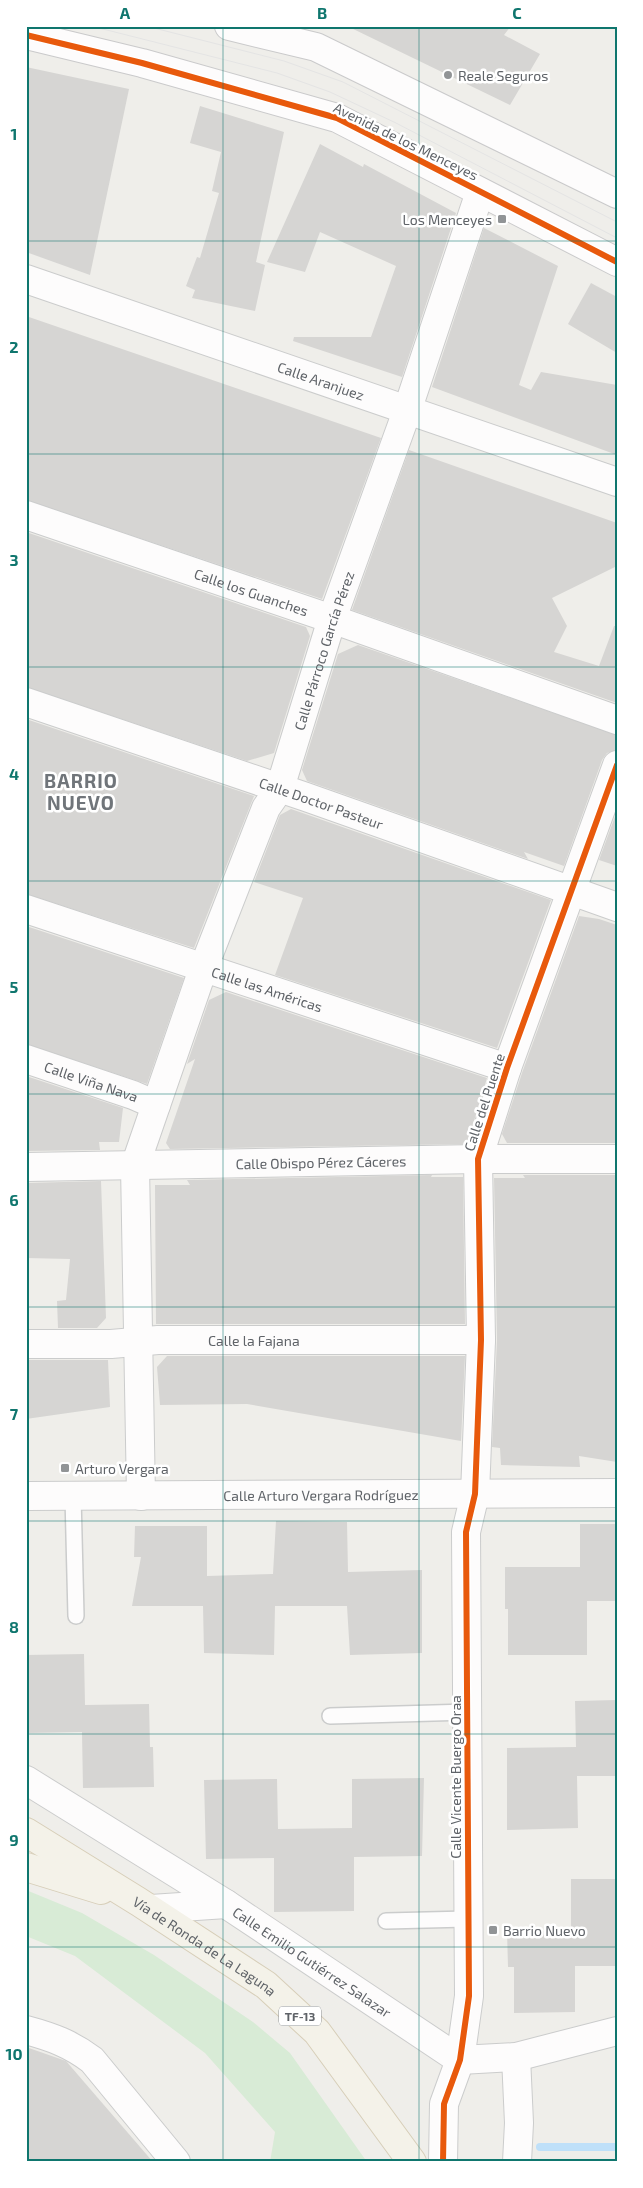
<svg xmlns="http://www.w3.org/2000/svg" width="643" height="2188" viewBox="0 0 643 2188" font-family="'Exo 2',sans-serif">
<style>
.green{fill:#d8ebd6}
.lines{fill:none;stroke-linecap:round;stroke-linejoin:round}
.stream{stroke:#bfe0f9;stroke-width:8}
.building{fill:#d6d5d3}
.service-casing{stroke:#cbcccc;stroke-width:18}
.minor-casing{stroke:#cbcccc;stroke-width:30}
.secondary-casing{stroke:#cacacb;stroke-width:30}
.primary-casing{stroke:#d7ceb8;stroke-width:30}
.service{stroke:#fdfcfc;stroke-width:15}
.minor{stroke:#fdfcfc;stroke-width:28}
.secondary{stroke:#fdfcfc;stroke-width:28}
.primary{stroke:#f4f2e9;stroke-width:28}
.tram{stroke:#e4e4e4;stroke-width:1}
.cycleway-casing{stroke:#fff;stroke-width:9}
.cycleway{stroke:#e8590c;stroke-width:6}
.grid{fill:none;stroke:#0f766e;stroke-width:1;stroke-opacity:0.55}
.poi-dot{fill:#919496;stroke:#fff;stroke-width:2}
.labels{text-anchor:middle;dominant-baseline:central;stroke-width:5;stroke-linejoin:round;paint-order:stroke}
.shield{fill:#fff;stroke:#8f9295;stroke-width:1}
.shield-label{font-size:12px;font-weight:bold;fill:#5f6368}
.poi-label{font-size:14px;fill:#5f6368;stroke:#fff;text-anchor:start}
.street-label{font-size:14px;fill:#5f6368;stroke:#fff}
.district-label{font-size:19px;font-weight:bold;letter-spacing:1px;fill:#70757a;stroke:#fff}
.neatline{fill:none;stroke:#0f766e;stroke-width:2}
.grid-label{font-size:16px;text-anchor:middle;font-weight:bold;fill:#0f766e}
</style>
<rect width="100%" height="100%" fill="#efeeea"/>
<path class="green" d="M26,1890L82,1913L154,1955L253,2022L290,2053L367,2162H270L275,2132L205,2053L75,1956L26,1936Z"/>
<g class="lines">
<path class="stream" d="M540,2147H617"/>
</g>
<g class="building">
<path d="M347,26H511L504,35L540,54L510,105Z"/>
<path d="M26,67L129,89L90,275L26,252Z"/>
<path d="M200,106L284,132L256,262L265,265L255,311L192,298L195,290L186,286L197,257L200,258L219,193L212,191L221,152L190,143Z"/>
<path d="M320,144L363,167L364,164L456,213L402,377L293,341L294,337H371L396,266L320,232L305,272L267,262Z"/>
<path d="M484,228L558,266L519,385L531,390L541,372L617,385V455L432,387Z"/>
<path d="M591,283L617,297V353L568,324Z"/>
<path d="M26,316L381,438L322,599L26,500Z"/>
<path d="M409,450L617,523V566L552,598L567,626L554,652L599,666L614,626H617V703L352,610Z"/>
<path d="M26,532L306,627L310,636L274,753L247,761L26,687Z"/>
<path d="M358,645L617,735V750L607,753L602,760L564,866L524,852L528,859L307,781L302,770L338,654Z"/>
<path d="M26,719L254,796L194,948L26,894Z"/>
<path d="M291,809L551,900L497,1048L275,975L303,898L254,882L280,815Z"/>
<path d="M617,811V866L599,860Z"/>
<path d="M579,916L599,919L617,925V1143H507L502,1134L522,1073Z"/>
<path d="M26,926L184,978L147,1084L26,1044Z"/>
<path d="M226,992L487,1078L467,1144L170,1149L166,1143L195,1059L187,1064L209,1000Z"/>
<path d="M26,1076L123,1108L119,1142H99L100,1150L26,1151Z"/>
<path d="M432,1175L431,1177H463L465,1324H156L155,1185H190L187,1180Z"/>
<path d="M523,1175H617V1462L579,1456L580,1467L501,1465L500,1448L492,1447L497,1340L494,1178H525Z"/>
<path d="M101,1181L106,1318L97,1328H58L57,1301L66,1300L70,1259L26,1258V1183Z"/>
<path d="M167,1356H465L461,1441L247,1404L160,1405L157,1367Z"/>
<path d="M26,1360H108L110,1407L26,1419Z"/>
<path d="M276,1521L347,1522L348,1572L422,1570V1653L350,1655L347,1606H275L274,1655L204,1653L203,1606H132L141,1557H134L135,1526H207V1576L273,1574Z"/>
<path d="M580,1524H617V1601H587V1655H508V1609H505V1567H580Z"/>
<path d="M84,1654L85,1705L149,1704L150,1747H153L154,1787L83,1788L82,1732L26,1733V1655Z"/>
<path d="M617,1700V1776H577L578,1828L507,1830V1748L576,1747L575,1701Z"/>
<path d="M424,1778L422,1856L354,1857V1911L274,1912V1858L206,1859L204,1780L277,1779L278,1829L352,1828V1779Z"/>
<path d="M571,1879H617V1966H575V2012L514,2013V1967H508L507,1931H571Z"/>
<path d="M26,2047L66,2061L153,2162H26Z"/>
</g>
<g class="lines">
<defs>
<g id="service">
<path d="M73,1496L76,1616"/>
<path d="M330,1716L468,1712"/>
<path d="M386,1921L467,1919"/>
</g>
<g id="minor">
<path id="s1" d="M26,279L617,482"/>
<path id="s2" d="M26,515L332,619L617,720"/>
<path id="s3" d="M26,702L306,797L617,907"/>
<path id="s4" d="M26,909L507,1068"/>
<path id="s5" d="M26,1059L133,1095L156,1105"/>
<path id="s6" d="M26,1167L478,1159H617"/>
<path id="s7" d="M26,1344H111L158,1340H481"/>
<path id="s8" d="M26,1496L617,1493"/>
<path id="s9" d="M141,1496L135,1166L203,969L266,808L280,788L332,619L407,411L480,192"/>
<path id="s10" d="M26,1780L226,1904L460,2060L516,2057L617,2031"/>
<path d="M151,1909L226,1904"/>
<path d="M26,2030C52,2037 71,2044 92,2060L176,2162"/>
<path d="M516,2057L519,2123L517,2162"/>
<path d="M443,2162L444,2104L460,2060L469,1996L466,1532L475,1494L481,1340L478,1159L507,1068L617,765"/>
</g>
<g id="secondary">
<path d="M229,26L316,47L617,194"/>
<path d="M26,35L142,63L337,118L617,262"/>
</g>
<g id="primary">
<path id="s11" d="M26,1832L139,1902L266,1985L317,2032L412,2162"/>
<path d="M26,1867L101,1890"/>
</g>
</defs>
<use href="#service" class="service-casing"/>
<use href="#minor" class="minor-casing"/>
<use href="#secondary" class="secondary-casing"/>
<use href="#primary" class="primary-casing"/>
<use href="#service" class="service"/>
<use href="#minor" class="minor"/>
<use href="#secondary" class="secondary"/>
<use href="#primary" class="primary"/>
<g class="tram">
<path d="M91,26L277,73L330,92L396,123L617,238"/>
<path d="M146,26L284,61L343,82L617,222"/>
</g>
<defs>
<g id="cycleway">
<path d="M26,35L142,63L337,118L617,262"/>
<path d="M443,2162L444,2104L460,2060L469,1996L466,1532L475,1494L481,1340L478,1159L507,1068L617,765"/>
</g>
</defs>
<use href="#cycleway" class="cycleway-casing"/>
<use href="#cycleway" class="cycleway"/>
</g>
<path class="grid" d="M223,26V2162M419,26V2162M26,241H617M26,454H617M26,667H617M26,881H617M26,1094H617M26,1307H617M26,1521H617M26,1734H617M26,1947H617"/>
<g class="poi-dot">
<circle cx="448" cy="75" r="5"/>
<rect x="497" y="214" width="10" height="10" rx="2.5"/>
<rect x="60" y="1463" width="10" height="10" rx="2.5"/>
<rect x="488" y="1925" width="10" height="10" rx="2.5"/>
</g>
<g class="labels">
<rect class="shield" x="279" y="2006.5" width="42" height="19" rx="4"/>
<g class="shield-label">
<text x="300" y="2016">TF-13</text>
</g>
<g class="poi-label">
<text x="458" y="75">Reale Seguros</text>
<text x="492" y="219" text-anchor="end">Los Menceyes</text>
<text x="75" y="1468">Arturo Vergara</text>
<text x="503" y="1930">Barrio Nuevo</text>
</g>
<g class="street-label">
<text transform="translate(406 141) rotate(26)">Avenida de los Menceyes</text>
<text stroke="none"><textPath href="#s1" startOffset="312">Calle Aranjuez</textPath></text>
<text stroke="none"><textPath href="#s2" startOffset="238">Calle los Guanches</textPath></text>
<text stroke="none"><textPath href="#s9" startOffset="880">Calle Párroco García Pérez</textPath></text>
<text stroke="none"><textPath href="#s3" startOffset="312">Calle Doctor Pasteur</textPath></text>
<text stroke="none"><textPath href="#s4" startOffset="254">Calle las Américas</textPath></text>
<text stroke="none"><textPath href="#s5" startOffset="69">Calle Viña Nava</textPath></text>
<text transform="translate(484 1102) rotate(-72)">Calle del Puente</text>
<text stroke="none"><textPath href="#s6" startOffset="295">Calle Obispo Pérez Cáceres</textPath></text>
<text stroke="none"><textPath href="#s7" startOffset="228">Calle la Fajana</textPath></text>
<text stroke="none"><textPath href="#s8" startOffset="295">Calle Arturo Vergara Rodríguez</textPath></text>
<text transform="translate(455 1777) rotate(-90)">Calle Vicente Buergo Oraa</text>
<text stroke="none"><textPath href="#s11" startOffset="212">Vía de Ronda de La Laguna</textPath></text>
<text stroke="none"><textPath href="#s10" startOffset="339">Calle Emilio Gutiérrez Salazar</textPath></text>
</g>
<g class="district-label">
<text x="81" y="780">BARRIO<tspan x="81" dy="22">NUEVO</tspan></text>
</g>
</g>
<rect width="643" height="2188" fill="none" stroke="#ffffff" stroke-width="55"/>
<rect x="28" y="28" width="588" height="2132" class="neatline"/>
<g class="grid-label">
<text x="125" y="19">A</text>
<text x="322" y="19">B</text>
<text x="517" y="19">C</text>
<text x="14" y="140">1</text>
<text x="14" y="353">2</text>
<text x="14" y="566">3</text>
<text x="14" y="780">4</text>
<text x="14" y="993">5</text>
<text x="14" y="1206">6</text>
<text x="14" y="1420">7</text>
<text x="14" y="1633">8</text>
<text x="14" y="1846">9</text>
<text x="14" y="2060">10</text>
</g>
</svg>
